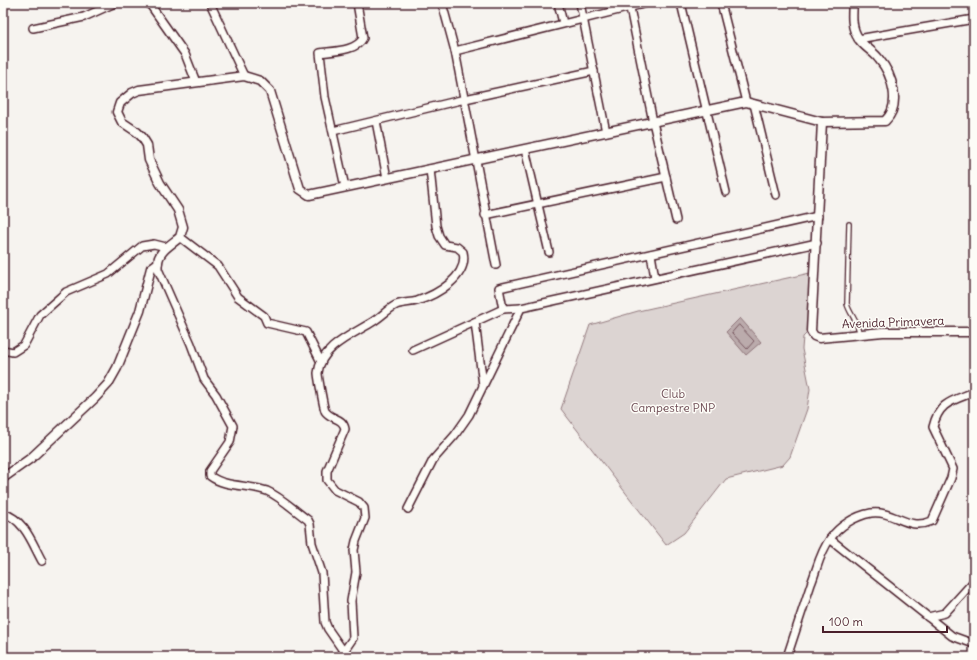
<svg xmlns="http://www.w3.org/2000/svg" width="977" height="660" viewBox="0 0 977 660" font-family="Delius,sans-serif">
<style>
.green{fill:#dcd4d2;stroke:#937a7e}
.water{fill:#bbabac;stroke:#8e7378}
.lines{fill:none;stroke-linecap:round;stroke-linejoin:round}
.shore{stroke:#77575f;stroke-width:1}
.service-casing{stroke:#4a1f2b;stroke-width:6}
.minor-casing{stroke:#4a1f2b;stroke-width:10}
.tertiary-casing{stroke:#4a1f2b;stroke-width:11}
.service{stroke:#fdfcf7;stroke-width:3.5}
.minor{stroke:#fdfcf7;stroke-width:7}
.tertiary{stroke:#fdfcf7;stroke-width:8}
.labels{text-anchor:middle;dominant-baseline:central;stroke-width:3;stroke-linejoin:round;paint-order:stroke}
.street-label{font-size:12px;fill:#4a1f2b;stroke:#fdfcf7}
.park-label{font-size:12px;fill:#6e4c55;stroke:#fdfcf7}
</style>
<rect width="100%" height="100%" fill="#f6f3ef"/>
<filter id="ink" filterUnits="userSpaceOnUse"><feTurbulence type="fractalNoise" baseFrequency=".025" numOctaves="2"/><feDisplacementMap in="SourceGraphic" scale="8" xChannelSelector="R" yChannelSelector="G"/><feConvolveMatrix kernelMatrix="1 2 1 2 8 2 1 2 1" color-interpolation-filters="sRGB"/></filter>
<g filter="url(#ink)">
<path class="green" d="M810,273L809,331L803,337L802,349L810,389L807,409L790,457L783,465L726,479L684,533L666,545L561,409L590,325L638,311Z"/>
<path class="water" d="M740,318L761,342L746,355L726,332Z"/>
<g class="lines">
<path class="shore" d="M739,325L754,341L747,349L732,333Z"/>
<defs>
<path id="service" d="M849,224L847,304C850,315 859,322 859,334"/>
<g id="minor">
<path d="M149,3L185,54L196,82"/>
<path d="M210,3L244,76"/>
<path d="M442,3L455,51L496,265"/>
<path d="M558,3L563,23"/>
<path d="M580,3L606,132"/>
<path d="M629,3L653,122L676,220"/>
<path d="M681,3L726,192"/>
<path d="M721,3L746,102"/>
<path d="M33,28L84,17L115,3"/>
<path d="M858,39L974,19"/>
<path d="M455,51L647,3"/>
<path d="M754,104L776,195"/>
<path d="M376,121L387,178"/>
<path d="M333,131L465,99L594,71"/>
<path d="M525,149L549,252"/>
<path d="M345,187L325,97L320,53C333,51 357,51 363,38L357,3"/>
<path d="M485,215L666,177"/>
<path d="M180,237L218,266L238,297L264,316L267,323L306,332L321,362"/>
<path d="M651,254L655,278"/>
<path d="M158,263V269L191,344L204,379L216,395L233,426L230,442L210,471V476C226,488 248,484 267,491C281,497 295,511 308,520L310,524L312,543L322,573L325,622L328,629L344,652"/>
<path d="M503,309L499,288L818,216"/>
<path d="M475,322L483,385"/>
<path d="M3,350L13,352L24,345L40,315L66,292L108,274L142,246L154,244L166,247"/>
<path d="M413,350L503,309L521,308"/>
<path d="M408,509L433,460L455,435L469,415L521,308L817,243"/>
<path d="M3,513C25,520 32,543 42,561"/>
<path d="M830,539L952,636L974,644"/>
<path d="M928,617L945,613L974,581"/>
<path d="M340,657L353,638L351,601L356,572L354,550L356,541L365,518L364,508L359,502L335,490L327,480V471L345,429C343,417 331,420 325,411C324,410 318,376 318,373C321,346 354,334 374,321C382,316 388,309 396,305C403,302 410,303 417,301C436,295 469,277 463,252L457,247L445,245L439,236L436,226L430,169"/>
<path d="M787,657C795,633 803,608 811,584C817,569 820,552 830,539C839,526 855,516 871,513C895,510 907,532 932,521L951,478L953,469L933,427C939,402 952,401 974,392"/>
</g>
<g id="tertiary">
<path d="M822,122L811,331L814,336L819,338L883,332H974"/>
<path d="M3,478L31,458L95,398L108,384L117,368L140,311L151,268L158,263C158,251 172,244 180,237L183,227L178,210L160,183L149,160L147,145L142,137L137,132L122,122L117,112L120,103L132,93L139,90L244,76L260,81L270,91L300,189L309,195L746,102L822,122L885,121C902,105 892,74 879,59C873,51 864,47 859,39C851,29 852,15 853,3"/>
</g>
</defs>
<use href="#service" class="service-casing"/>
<use href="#minor" class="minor-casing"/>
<use href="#tertiary" class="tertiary-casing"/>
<use href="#service" class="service"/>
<use href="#minor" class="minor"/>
<use href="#tertiary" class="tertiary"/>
</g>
</g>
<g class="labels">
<g class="street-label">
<text transform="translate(893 322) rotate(-2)">Avenida Primavera</text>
</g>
<g class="park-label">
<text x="673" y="393">Club<tspan x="673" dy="14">Campestre PNP</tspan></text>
</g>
</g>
<rect width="977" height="660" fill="none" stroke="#fdfcf7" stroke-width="16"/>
<rect x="8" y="8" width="961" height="644" fill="none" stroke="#4a1f2b" stroke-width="1.5" filter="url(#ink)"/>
<path d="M823 626v6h124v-6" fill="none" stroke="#4a1f2b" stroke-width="2"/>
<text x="829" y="626" font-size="12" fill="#4a1f2b" stroke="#fdfcf7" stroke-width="3" paint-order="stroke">100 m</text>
</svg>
